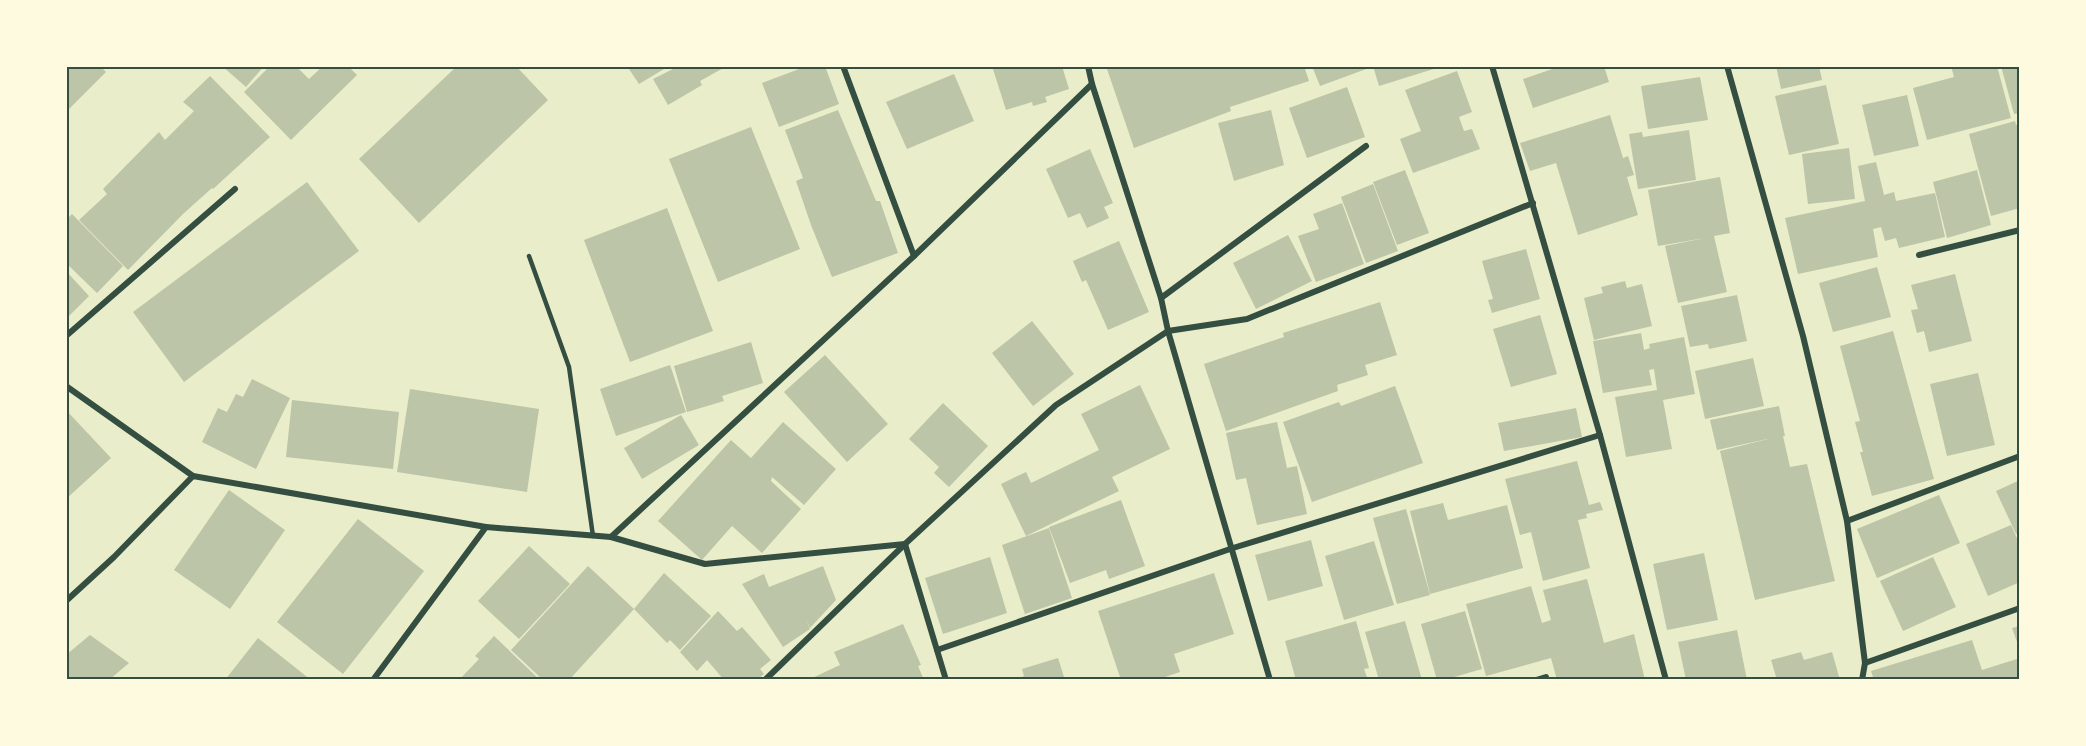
<svg xmlns="http://www.w3.org/2000/svg" width="2086" height="746" viewBox="0 0 2086 746" font-family="'IBM Plex Sans',sans-serif">
<style>
.building{fill:#bcc5a7}
.lines{fill:none;stroke-linecap:round;stroke-linejoin:round}
.service{stroke:#344e41;stroke-width:4.5}
.minor{stroke:#344e41;stroke-width:6}
.neatline{fill:none;stroke:#344e41;stroke-width:2}
</style>
<rect width="100%" height="100%" fill="#e9edc9"/>
<g class="building">
<path d="M66,66H100L106,72L66,112Z"/>
<path d="M222,66H264L246,87Z"/>
<path d="M270,66H296L309,79L323,66H348L357,75L291,140L244,92Z"/>
<path d="M457,66H516L548,100L419,223L359,159Z"/>
<path d="M627,66H669L639,84Z"/>
<path d="M679,66H727L700,81L702,85L668,105L653,79Z"/>
<path d="M807,66H825L839,104L779,127L762,83Z"/>
<path d="M992,66H1062L1069,89L1045,97L1047,102L1033,106L1032,102L1006,110Z"/>
<path d="M1106,66H1304L1309,81L1230,107L1231,111L1134,148Z"/>
<path d="M1312,66H1368L1369,68L1320,86Z"/>
<path d="M1373,66H1440V67L1379,86Z"/>
<path d="M1561,66H1604L1609,82L1533,108L1523,79Z"/>
<path d="M1776,66H1819L1822,80L1781,89Z"/>
<path d="M1951,66H1997L2011,118L1927,140L1913,88L1954,77Z"/>
<path d="M2001,66H2020V113L2014,114Z"/>
<path d="M1457,71L1472,112L1459,117L1464,131L1472,129L1480,149L1413,173L1400,139L1421,131L1405,90Z"/>
<path d="M954,74L974,121L907,149L886,102Z"/>
<path d="M210,76L270,137L213,189L212,188L183,214L128,270L79,220L107,194L103,189L159,132L165,140L194,111L183,102Z"/>
<path d="M1700,77L1708,120L1648,129L1641,86Z"/>
<path d="M1826,85L1839,144L1789,155L1775,96Z"/>
<path d="M1347,87L1365,137L1307,158L1289,108Z"/>
<path d="M1907,95L1919,146L1874,156L1862,105Z"/>
<path d="M838,110L876,201H880L898,253L832,277L811,225L796,181L803,178L785,130Z"/>
<path d="M1271,110L1284,165L1234,181L1218,123Z"/>
<path d="M1610,115L1623,158L1628,156L1634,175L1627,177L1638,215L1578,235L1556,163L1530,171L1520,143Z"/>
<path d="M2015,121L2016,125L2020,124V208L1991,216L1969,134Z"/>
<path d="M751,127L800,249L718,282L669,159Z"/>
<path d="M1689,130L1696,180L1638,189L1629,134L1642,132L1643,137Z"/>
<path d="M1849,148L1855,199L1808,204L1802,154Z"/>
<path d="M1090,149L1113,203L1104,207L1109,218L1087,228L1080,213L1068,218L1046,169Z"/>
<path d="M1876,162L1884,195L1894,192L1896,201L1935,193L1945,237L1899,248L1896,238L1885,241L1881,227L1873,229L1878,257L1798,274L1785,218L1865,201L1858,166Z"/>
<path d="M1405,170L1429,233L1397,245L1373,182Z"/>
<path d="M1977,170L1991,225L1947,238L1933,182Z"/>
<path d="M1720,177L1730,233L1714,236L1727,292L1678,303L1665,246L1705,238L1658,246L1648,190Z"/>
<path d="M307,182L359,251L184,382L133,312Z"/>
<path d="M1373,184L1398,251L1366,263L1341,197Z"/>
<path d="M1342,203L1364,264L1316,282L1298,236L1319,229L1313,214Z"/>
<path d="M667,208L713,331L630,362L584,240Z"/>
<path d="M72,214L123,266L97,293L66,263V220Z"/>
<path d="M1288,235L1312,281L1256,309L1233,263Z"/>
<path d="M1119,241L1149,312L1108,330L1086,280L1082,282L1073,261Z"/>
<path d="M1526,249L1540,299L1492,313L1488,300L1493,299L1482,261Z"/>
<path d="M1877,267L1891,317L1833,332L1819,283Z"/>
<path d="M66,271L89,296L68,317L66,315Z"/>
<path d="M1955,274L1972,341L1929,352L1924,331L1917,333L1911,310L1918,309L1911,285Z"/>
<path d="M1625,281L1627,288L1642,284L1652,326L1594,340L1584,298L1603,293L1601,287Z"/>
<path d="M1737,295L1747,341L1709,349L1708,344L1690,347L1681,306Z"/>
<path d="M1380,302L1397,355L1365,365L1368,375L1337,385L1338,391L1226,431L1204,364L1284,337L1283,333Z"/>
<path d="M1540,315L1557,374L1511,387L1493,329Z"/>
<path d="M1032,321L1074,374L1033,406L992,353Z"/>
<path d="M1893,331L1934,479L1872,496L1860,452H1863L1855,422L1860,421L1840,346Z"/>
<path d="M1641,333L1644,350L1650,348L1649,344L1684,337L1695,394L1663,400L1672,449L1626,457L1615,397L1657,390L1654,369L1649,370L1652,385L1603,393L1593,341Z"/>
<path d="M751,342L763,383L722,396L724,401L687,412L674,366Z"/>
<path d="M825,355L888,424L847,462L784,392Z"/>
<path d="M1753,358L1764,406L1705,419L1695,371Z"/>
<path d="M670,365L686,412L616,436L600,389Z"/>
<path d="M1978,373L1995,445L1947,456L1930,384Z"/>
<path d="M252,379L290,398L256,469L202,442L218,408L227,412L236,394L243,397Z"/>
<path d="M1140,385L1170,449L1112,477L1119,491L1026,536L1001,484L1026,472L1031,483L1099,450L1081,414Z"/>
<path d="M1395,386L1423,463L1312,502L1283,422L1339,402L1341,406Z"/>
<path d="M410,389L539,409L527,492L397,472Z"/>
<path d="M292,400L399,412L393,469L286,457Z"/>
<path d="M943,403L988,446L949,487L934,473L939,467L909,439Z"/>
<path d="M1779,406L1785,436H1783L1790,467L1807,464L1835,581L1755,600L1720,451L1772,438L1717,450L1710,420Z"/>
<path d="M1576,408L1582,437L1504,451L1498,423Z"/>
<path d="M66,410L111,458L66,499Z"/>
<path d="M681,415L699,445L642,479L624,448Z"/>
<path d="M783,422L836,469L804,505L772,477L771,481L801,509L762,553L732,526L702,560L658,521L731,440L751,458Z"/>
<path d="M1277,422L1287,468L1297,466L1307,514L1257,525L1246,478L1236,480L1226,433Z"/>
<path d="M1577,461L1589,505L1600,502L1603,510L1586,514L1587,518L1578,520L1590,568L1543,581L1531,532L1520,535L1505,479Z"/>
<path d="M2020,480V532L2016,534L1996,491Z"/>
<path d="M229,490L285,530L230,609L174,570Z"/>
<path d="M1939,495L1960,543L1877,578L1857,529Z"/>
<path d="M1121,500L1145,566L1109,579L1106,570L1070,583L1049,527Z"/>
<path d="M1443,503L1448,520L1507,505L1523,568L1430,594L1410,511Z"/>
<path d="M1406,509L1430,595L1397,604L1373,518Z"/>
<path d="M358,519L424,571L343,674L277,622Z"/>
<path d="M2011,525L2020,545V582L1988,596L1966,544Z"/>
<path d="M1049,528L1072,598L1025,614L1002,545Z"/>
<path d="M1311,540L1323,586L1268,601L1255,555Z"/>
<path d="M1374,541L1394,605L1344,620L1325,556Z"/>
<path d="M529,546L570,584L519,639L478,601Z"/>
<path d="M1704,553L1718,620L1667,630L1653,564Z"/>
<path d="M990,557L1007,613L943,634L925,578Z"/>
<path d="M1933,557L1956,607L1903,631L1880,581Z"/>
<path d="M588,566L634,609L569,680H543L511,650Z"/>
<path d="M823,566L836,600L810,628L806,619L810,629L783,647L742,584L764,574L769,587Z"/>
<path d="M664,573L711,616L680,650L670,640L667,643L634,609Z"/>
<path d="M1214,573L1234,634L1174,654L1180,672L1165,677L1166,680H1121L1098,611Z"/>
<path d="M1587,579L1604,643L1634,634L1645,680H1557L1551,658L1486,676L1466,604L1531,586L1542,623L1551,620L1543,590Z"/>
<path d="M718,611L737,631L742,627L771,660L760,669L764,674L757,680H724L707,660L697,671L680,652Z"/>
<path d="M1465,611L1482,669L1444,680H1437L1421,624Z"/>
<path d="M1356,621L1369,668L1364,669L1368,680H1296L1285,641Z"/>
<path d="M1405,621L1422,680H1379L1365,632Z"/>
<path d="M903,624L921,665L918,666L924,680H808L840,665L834,652Z"/>
<path d="M2020,626V650L2012,628Z"/>
<path d="M1737,630L1747,680H1686L1678,642Z"/>
<path d="M90,635L129,663L109,680H66V655Z"/>
<path d="M494,636L540,680H459L479,659L475,656Z"/>
<path d="M258,638L311,680H225Z"/>
<path d="M1972,640L1982,670L2020,658V680H1874L1871,671Z"/>
<path d="M1801,652L1804,660L1832,652L1840,680H1777L1771,660Z"/>
<path d="M1058,658L1065,680H1014L1024,676L1022,669Z"/>
</g>
<g class="lines">
<path class="service" d="M529,256L569,367L593,536"/>
<g class="minor">
<path d="M843,66L914,256"/>
<path d="M1088,66L1092,84L1161,298L1168,331L1270,680"/>
<path d="M1492,66L1600,435L1666,680"/>
<path d="M1727,66L1803,336L1847,521L1865,663L1862,680"/>
<path d="M1919,255L2020,230"/>
<path d="M1161,298L1366,146"/>
<path d="M66,336L235,189"/>
<path d="M66,386L193,476"/>
<path d="M1847,521L2020,456"/>
<path d="M611,537L705,564L905,544L946,680"/>
<path d="M66,601L114,557L193,476L486,527"/>
<path d="M937,650L1233,548L1600,435"/>
<path d="M1865,663L2020,608"/>
<path d="M373,680L486,527L611,537L914,256L1092,84"/>
<path d="M765,680L905,544L1056,405L1168,331L1247,319L1533,203"/>
<path d="M1536,680L1546,677"/>
</g>
</g>
<rect width="2086" height="746" fill="none" stroke="#fefae0" stroke-width="135"/>
<rect x="68" y="68" width="1950" height="610" class="neatline"/>
</svg>
